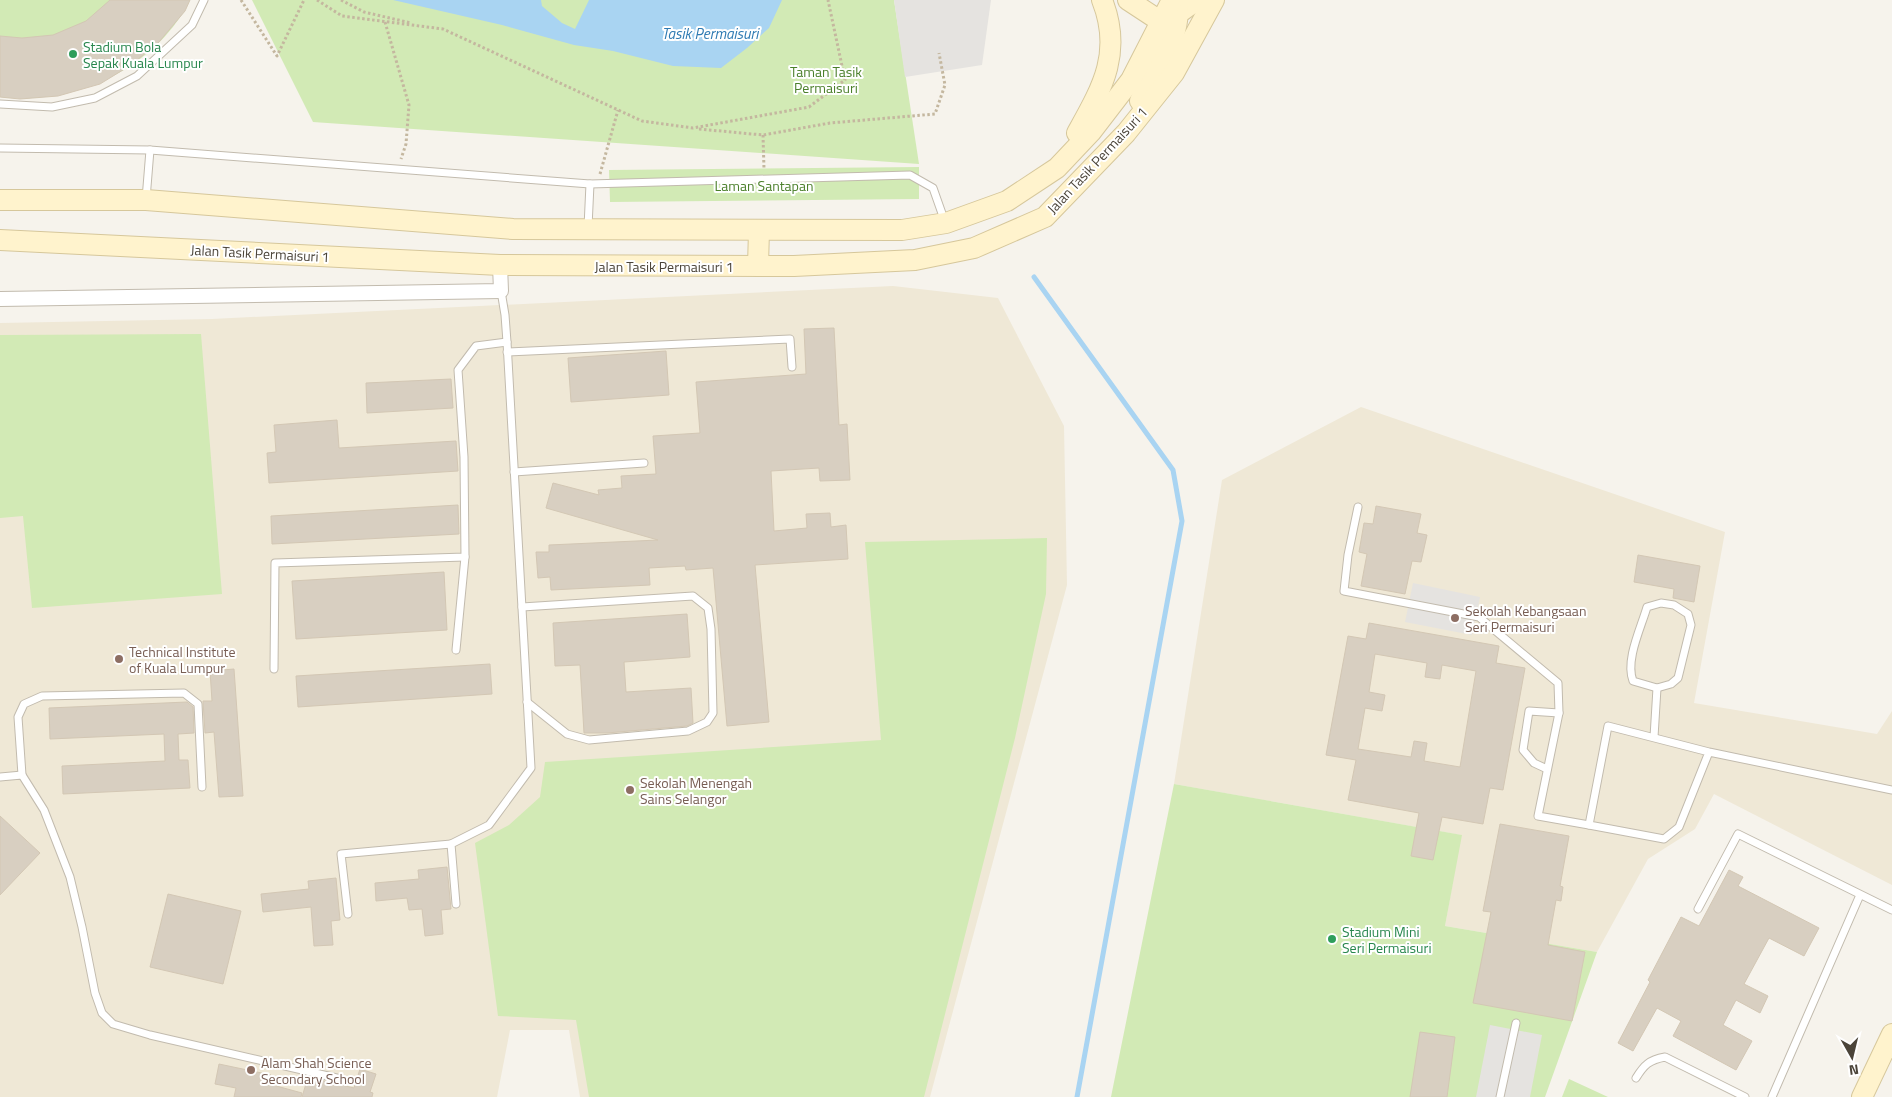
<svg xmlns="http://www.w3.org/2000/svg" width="1892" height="1097" viewBox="0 0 1892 1097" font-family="'Titillium Web',sans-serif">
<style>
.education{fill:#efe8d6}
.green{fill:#d2eab5}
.parking{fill:#e5e3e0}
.water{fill:#a9d4f2}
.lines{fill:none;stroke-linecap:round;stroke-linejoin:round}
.stream{stroke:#a9d4f2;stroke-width:5}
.building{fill:#d8cfc1;stroke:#d3c7b4;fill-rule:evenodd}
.lane-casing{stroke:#c2bbae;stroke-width:9}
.street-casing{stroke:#c2bbae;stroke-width:16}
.secondary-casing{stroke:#d6c79b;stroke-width:22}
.path{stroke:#c4b79f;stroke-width:3;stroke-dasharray:2.5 2.5;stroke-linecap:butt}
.lane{stroke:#fff;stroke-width:7}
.street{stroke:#fff;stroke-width:14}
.secondary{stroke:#fff3cd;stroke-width:20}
.leisure-dot{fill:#2e9e5b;stroke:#fff;stroke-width:2}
.education-dot{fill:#8d6e63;stroke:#fff;stroke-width:2}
.labels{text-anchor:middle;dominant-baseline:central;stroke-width:4;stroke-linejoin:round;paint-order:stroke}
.leisure-label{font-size:14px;fill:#27864d;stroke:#fff;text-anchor:start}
.park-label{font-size:14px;fill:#4a7f2a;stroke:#fff}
.street-label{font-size:14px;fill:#4b4439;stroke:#fff}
.education-label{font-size:14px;fill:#785e54;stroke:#fff;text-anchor:start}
.water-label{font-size:15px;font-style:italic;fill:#2e7ab2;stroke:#fff}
</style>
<rect width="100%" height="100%" fill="#f6f3ec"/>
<g class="education">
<path d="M893,286L998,298L1064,426L1067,585L930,1097H580L569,1030H510L497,1097H0V323L212,319Z"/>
<path d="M1361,407L1725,532L1694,703L1877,734L1892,711V885L1714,794L1695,829L1648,859L1597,952L1445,926L1461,835L1174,784L1222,480Z"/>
</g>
<g class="green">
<path d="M0,0H190C156,68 74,106 0,97Z"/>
<path d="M252,0H894L919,164L313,122Z"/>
<path d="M919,167V199L610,202L609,170Z"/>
<path d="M201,334L222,594L32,608L23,516L0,518V335Z"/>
<path d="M1047,538L1046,594L1015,738L924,1097H589L576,1020L498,1016L475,843L509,825L540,797L545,762L881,740L865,542Z"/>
<path d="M1174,784L1462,835L1445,926L1597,952L1545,1097H1111Z"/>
<path d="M1569,1079L1608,1097H1562Z"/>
</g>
<g class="parking">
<path d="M894,0H991L982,65L905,77Z"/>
<path d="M1413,583L1480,597L1472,635L1405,622Z"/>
<path d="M1490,1025L1542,1035L1530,1097H1476Z"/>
</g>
<path class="water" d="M393,0H541L542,6L562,23L575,29L589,0H782L769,28L747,48L721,68L673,66L613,51L574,45L502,25Z"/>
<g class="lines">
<path class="stream" d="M1034,277L1173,470L1182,521L1077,1097"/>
</g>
<g class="building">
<path d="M110,0H190L185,11L159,42L131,65L100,84L58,96L20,99L0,97V36L22,38L53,35L86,21Z"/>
<path d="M834,328L839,425L847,424L850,480L820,481L819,468L771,471L774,531L807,528L806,514L830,513L831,527L846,525L848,559L755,565L769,722L727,726L713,568L686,570L685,566L649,568L650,585L551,590L550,577L538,578L536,552H549V545L658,540L546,508L553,483L599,495L598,490L622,488L621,476L656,474L653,436L700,433L696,382L806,374L804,329Z"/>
<path d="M666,351L669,395L571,402L568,358Z"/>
<path d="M451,379L453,408L367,413L366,383Z"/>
<path d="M337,420L339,448L456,441L458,471L269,483L267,453L276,452L274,425Z"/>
<path d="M458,505L459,534L272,544L271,516Z"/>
<path d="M1376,506L1421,514L1417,533L1427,535L1421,562L1412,561L1405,594L1361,586L1367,554L1359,552L1364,523L1373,524Z"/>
<path d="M1638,555L1700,566L1694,602L1673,598L1674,589L1634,582Z"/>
<path d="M444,572L447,630L296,639L292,581Z"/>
<path d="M687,614L690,657L624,662L626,692L691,688L693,723L687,726L607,733H584L580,665L555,666L553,623Z"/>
<path d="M1369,623L1499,646L1496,663L1525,668L1503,790L1490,788L1483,824L1442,817L1433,860L1411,856L1419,813L1348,800L1356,760L1326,755L1348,636L1366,639ZM1375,654L1427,663L1425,677L1440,679L1442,665L1476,671L1460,767L1424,761L1427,743L1414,741L1411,757L1358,749L1365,708L1382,711L1385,695L1369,692Z"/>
<path d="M490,664L492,694L298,707L296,676Z"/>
<path d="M234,669L243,796L219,797L214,732L205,733L203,701H212L210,671Z"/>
<path d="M187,702L193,707L194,733L178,734L179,760H188L190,788L63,794L62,766L165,761L164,734L50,739L49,708Z"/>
<path d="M0,816L40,853L0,895Z"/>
<path d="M1500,824L1569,836L1560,886L1563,887L1561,901L1556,900L1548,945L1585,952L1572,1021L1473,1003L1491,912L1483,911Z"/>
<path d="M447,867L451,909L441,910L443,934L425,936L422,909L409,910L407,898L376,901L375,883L419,879L418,870Z"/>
<path d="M1729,870L1743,877L1738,886L1819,928L1804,956L1769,938L1744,984L1768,996L1760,1013L1736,1000L1723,1025L1752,1041L1736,1070L1673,1036L1681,1021L1657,1008L1633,1051L1618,1043L1650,982L1648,980L1681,917L1699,926Z"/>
<path d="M336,878L340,920L331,921L333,945L314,946L311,907L263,912L261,894L309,889L308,881Z"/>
<path d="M168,894L241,911L223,984L150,967Z"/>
<path d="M1420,1032L1455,1037L1447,1097H1410Z"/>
<path d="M219,1064L271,1075L269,1084L302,1093L301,1097H234L236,1088L215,1084Z"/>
<path d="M360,1069L376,1074L370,1092L373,1093L372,1097H302L308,1077L354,1088Z"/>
</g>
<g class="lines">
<defs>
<g id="lane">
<path d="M0,104L52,107L95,98L137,76L192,25L204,0"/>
<path d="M0,148L150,150L590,184L910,175L933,188L945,222"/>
<path d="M146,199L150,150"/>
<path d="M588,227L590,184"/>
<path d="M507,352L790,339L792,367"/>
<path d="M514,472L644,463"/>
<path d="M1358,507L1348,555L1344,591L1479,617L1558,683L1559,713L1538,816L1589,825"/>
<path d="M1661,603L1674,605L1688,614L1691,625L1678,678L1671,684L1657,688L1633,681C1625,660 1641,628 1647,607Z"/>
<path d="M522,607L693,596L708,608L711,629L713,713L707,722L688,731L589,740L567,734L527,702"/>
<path d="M456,650L465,557"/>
<path d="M274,669L275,563L465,557L464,457L458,370L476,346L507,342"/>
<path d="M1654,737L1657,688"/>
<path d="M1709,752L1679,827L1664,839L1589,825L1608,726L1709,752L1892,790"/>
<path d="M1547,769L1534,763L1523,750L1529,711L1559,713"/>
<path d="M22,775L18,717L24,704L42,696L184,693L198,704L202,787"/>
<path d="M0,777L22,775L44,810L70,877L82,927L95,993L102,1013L113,1024L150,1035L341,1079"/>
<path d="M456,904L451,844L489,825L531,768L507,342L505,315L501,291"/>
<path d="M1698,909L1738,834L1892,910"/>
<path d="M348,914L341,854L451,844"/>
<path d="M1636,1078C1644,1065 1649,1060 1665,1057L1745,1097"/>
<path d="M1500,1097L1516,1023"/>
<path d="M1772,1097L1860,895"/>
</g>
<path id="street" d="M0,299L501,291L500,265"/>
<g id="secondary">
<path d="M1128,0L1160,21"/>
<path d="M1169,18L1179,13L1197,0"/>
<path d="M1140,101C1154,69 1185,36 1176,0"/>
<path d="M1077,133C1102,88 1123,53 1102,0"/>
<path d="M0,200H146L513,229L902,230L946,223L1007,201L1057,168L1091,132L1131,80L1172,0"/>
<path d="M0,240L500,265L794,266L915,260L974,248L1045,217L1126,133L1174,73L1214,0"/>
<path d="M758,266L759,230"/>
<path d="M1862,1097L1892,1034"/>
</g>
</defs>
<use href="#lane" class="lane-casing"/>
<use href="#street" class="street-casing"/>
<use href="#secondary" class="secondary-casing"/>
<g class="path">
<path d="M241,0L277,56L304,0"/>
<path d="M317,0L342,16L443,29L642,121L693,128L809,107L845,80L828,0"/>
<path d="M341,0L364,12L411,23"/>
<path d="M385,22L409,105L406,144L401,159"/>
<path d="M699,129L763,135L830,123L935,114L945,85L939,53"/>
<path d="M763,135L764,169"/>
<path d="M600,174L618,110"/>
</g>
<use href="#lane" class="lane"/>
<use href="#street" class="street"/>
<use href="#secondary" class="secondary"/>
</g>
<g class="leisure-dot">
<circle cx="73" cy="54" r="5"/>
<circle cx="1332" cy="939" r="5"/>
</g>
<g class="education-dot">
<circle cx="1455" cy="618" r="5"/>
<circle cx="119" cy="659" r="5"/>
<circle cx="630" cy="790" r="5"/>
<circle cx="251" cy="1070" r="5"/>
</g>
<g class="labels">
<g class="leisure-label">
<text x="83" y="46">Stadium Bola<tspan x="83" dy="16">Sepak Kuala Lumpur</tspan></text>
<text x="1342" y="931">Stadium Mini<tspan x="1342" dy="16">Seri Permaisuri</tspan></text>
</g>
<g class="park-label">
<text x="826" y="71">Taman Tasik<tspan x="826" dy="16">Permaisuri</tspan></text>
<text x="764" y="185">Laman Santapan</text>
</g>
<g class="street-label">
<text transform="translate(1097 160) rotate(-47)">Jalan Tasik Permaisuri 1</text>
<text transform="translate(260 253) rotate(3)">Jalan Tasik Permaisuri 1</text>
<text x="664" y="266">Jalan Tasik Permaisuri 1</text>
</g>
<g class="education-label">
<text x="1465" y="610">Sekolah Kebangsaan<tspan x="1465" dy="16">Seri Permaisuri</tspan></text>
<text x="129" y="651">Technical Institute<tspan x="129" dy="16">of Kuala Lumpur</tspan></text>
<text x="640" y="782">Sekolah Menengah<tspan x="640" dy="16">Sains Selangor</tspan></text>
<text x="261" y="1062">Alam Shah Science<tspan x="261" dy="16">Secondary School</tspan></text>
</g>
<g class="water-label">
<text x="710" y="33">Tasik Permaisuri</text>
</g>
</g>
<g transform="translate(1852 1057) rotate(172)" stroke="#ffffff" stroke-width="4" paint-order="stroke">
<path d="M0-4L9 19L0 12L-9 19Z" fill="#4b4439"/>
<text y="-8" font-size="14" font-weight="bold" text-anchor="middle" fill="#4b4439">N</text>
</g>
</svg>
